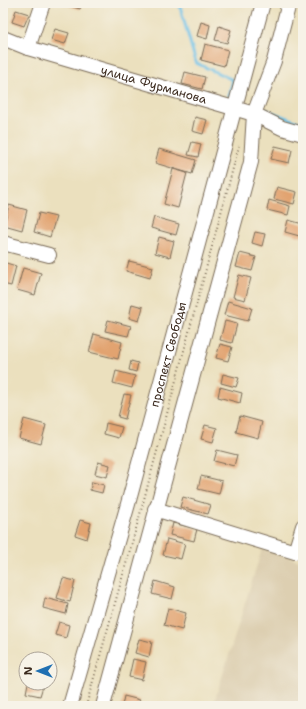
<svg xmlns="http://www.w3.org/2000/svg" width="306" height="709" viewBox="0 0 306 709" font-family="'Shantell Sans',sans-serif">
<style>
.built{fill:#ddcfb1}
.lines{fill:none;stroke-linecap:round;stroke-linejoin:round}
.stream{stroke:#6bc1e8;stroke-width:3}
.building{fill:#e2a370}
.minor-casing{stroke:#796a56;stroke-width:16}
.path{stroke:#796a56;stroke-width:2;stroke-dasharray:1 3;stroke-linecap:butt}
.minor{stroke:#fff;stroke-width:14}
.labels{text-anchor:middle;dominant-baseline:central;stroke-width:3.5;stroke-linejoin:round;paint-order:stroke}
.street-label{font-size:12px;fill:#3b2a1e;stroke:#f7f3e8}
</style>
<rect width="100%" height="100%" fill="#f7f3e8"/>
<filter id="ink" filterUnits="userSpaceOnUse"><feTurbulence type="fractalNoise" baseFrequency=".025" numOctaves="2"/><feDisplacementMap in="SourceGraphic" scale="8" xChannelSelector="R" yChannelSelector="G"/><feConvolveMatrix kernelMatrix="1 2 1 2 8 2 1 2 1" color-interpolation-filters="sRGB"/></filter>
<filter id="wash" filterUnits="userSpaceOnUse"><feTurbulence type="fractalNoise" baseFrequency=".012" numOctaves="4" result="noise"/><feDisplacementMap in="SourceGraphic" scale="16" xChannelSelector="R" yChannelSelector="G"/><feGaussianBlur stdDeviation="0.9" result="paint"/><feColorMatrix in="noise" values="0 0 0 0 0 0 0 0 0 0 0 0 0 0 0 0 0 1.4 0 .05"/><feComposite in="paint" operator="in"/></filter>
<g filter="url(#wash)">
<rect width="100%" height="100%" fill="#ebe0be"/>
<path class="built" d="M262,549L303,562V706H213Z"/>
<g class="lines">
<g class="stream">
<path d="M179,3L196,63L233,80L229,96L233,98"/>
<path d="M263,109L303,124"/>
</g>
</g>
<g id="blocks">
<g class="building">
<path d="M60,3H82L80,9Z"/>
<path d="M16,10L29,14L24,26L12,22Z"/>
<path d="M201,22L210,25L207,39L197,36Z"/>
<path d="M219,26L231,30L227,43L215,40Z"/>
<path d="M55,29L69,33L65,44L51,40Z"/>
<path d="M205,44L228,50L224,66L201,60Z"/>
<path d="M185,72L205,77L202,89L182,84Z"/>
<path d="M195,117L207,120L203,134L192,131Z"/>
<path d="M192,142L201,144L198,157L188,155Z"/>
<path d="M275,146L292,150L289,163L271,159Z"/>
<path d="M159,149L196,160L192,174L155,163Z"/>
<path d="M173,169L187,173L178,208L164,204Z"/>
<path d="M277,187L297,192L294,204L274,199Z"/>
<path d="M269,200L290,206L288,215L267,210Z"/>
<path d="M9,205L27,210L22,230L4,225Z"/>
<path d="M39,213L56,217L50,237L34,232Z"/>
<path d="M154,217L179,224L176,235L151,228Z"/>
<path d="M288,220L303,224V237L285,232Z"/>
<path d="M255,232L265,234L262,246L252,243Z"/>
<path d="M159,237L174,241L170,257L155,253Z"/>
<path d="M240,253L256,257L252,271L236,267Z"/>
<path d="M129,261L153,267L150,278L126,271Z"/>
<path d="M3,262L16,266L11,286L3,284Z"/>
<path d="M23,268L41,273L35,295L17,290Z"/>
<path d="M239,275L251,278L245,300L233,297Z"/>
<path d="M228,301L252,308L248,321L224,315Z"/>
<path d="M132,304L143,307L139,321L129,318Z"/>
<path d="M108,320L131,326L128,336L105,331Z"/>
<path d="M225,321L237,324L232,343L220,340Z"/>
<path d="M94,334L122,342L118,359L89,352Z"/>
<path d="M220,344L232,347L228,361L216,358Z"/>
<path d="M131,361L138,363L136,372L129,370Z"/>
<path d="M116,371L135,376L132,388L113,383Z"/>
<path d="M223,374L239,378L236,387L221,383Z"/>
<path d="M220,387L242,393L240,403L218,397Z"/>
<path d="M124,394L131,395L125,419L118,417Z"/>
<path d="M240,416L262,422L258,438L236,432Z"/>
<path d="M24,419L46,425L41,444L19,438Z"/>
<path d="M106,423L122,427L119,438L104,434Z"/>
<path d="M205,425L217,428L213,442L201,439Z"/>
<path d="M217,450L237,455L234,466L214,461Z"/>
<path d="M98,462L110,465L107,477L95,474Z"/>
<path d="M201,476L222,481L219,494L198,489Z"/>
<path d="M92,482L104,485L102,493L90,490Z"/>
<path d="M183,497L211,505L208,514L180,507Z"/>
<path d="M80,520L91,523L87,539L75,535Z"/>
<path d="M173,523L197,529L194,541L170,535Z"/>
<path d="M167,539L185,544L181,559L163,555Z"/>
<path d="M63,578L75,581L70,602L57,598Z"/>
<path d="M155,581L175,587L172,599L152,594Z"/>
<path d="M45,598L68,604L66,614L43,608Z"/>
<path d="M168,608L186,613L182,630L164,625Z"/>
<path d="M59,622L69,625L66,638L55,635Z"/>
<path d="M139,639L152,642L149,657L135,653Z"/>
<path d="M133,659L146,662L142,680L129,677Z"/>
<path d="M28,683H44L40,696L26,693Z"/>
<path d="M124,696L140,700L138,706H122Z"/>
</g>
</g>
</g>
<g filter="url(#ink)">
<use href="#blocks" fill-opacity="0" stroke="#796a56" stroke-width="1"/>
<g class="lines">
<defs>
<g id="minor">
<path id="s1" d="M3,38L28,48L254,114L282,128L303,134"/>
<path d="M28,48L43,3"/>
<path d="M3,243L49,255"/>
<path d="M155,509L295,552L303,526"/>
<path id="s2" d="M70,706L128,504L263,3"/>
<path d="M103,706L251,162L254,114L274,61L289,3"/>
</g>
</defs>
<use href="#minor" class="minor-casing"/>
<path class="path" d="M86,706L139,518L239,146"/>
<use href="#minor" class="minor"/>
</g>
</g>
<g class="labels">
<g class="street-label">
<text stroke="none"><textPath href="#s1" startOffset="158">улица Фурманова</textPath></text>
<text stroke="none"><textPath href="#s2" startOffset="365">проспект Свободы</textPath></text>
</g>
</g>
<rect width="306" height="709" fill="none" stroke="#f7f3e8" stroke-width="16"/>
<g transform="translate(38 671) rotate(270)"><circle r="19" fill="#f7f3e8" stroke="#aca397"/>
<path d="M0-3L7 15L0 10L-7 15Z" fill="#1f6fb2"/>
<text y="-6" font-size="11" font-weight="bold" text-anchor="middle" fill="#3b2a1e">N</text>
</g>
</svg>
